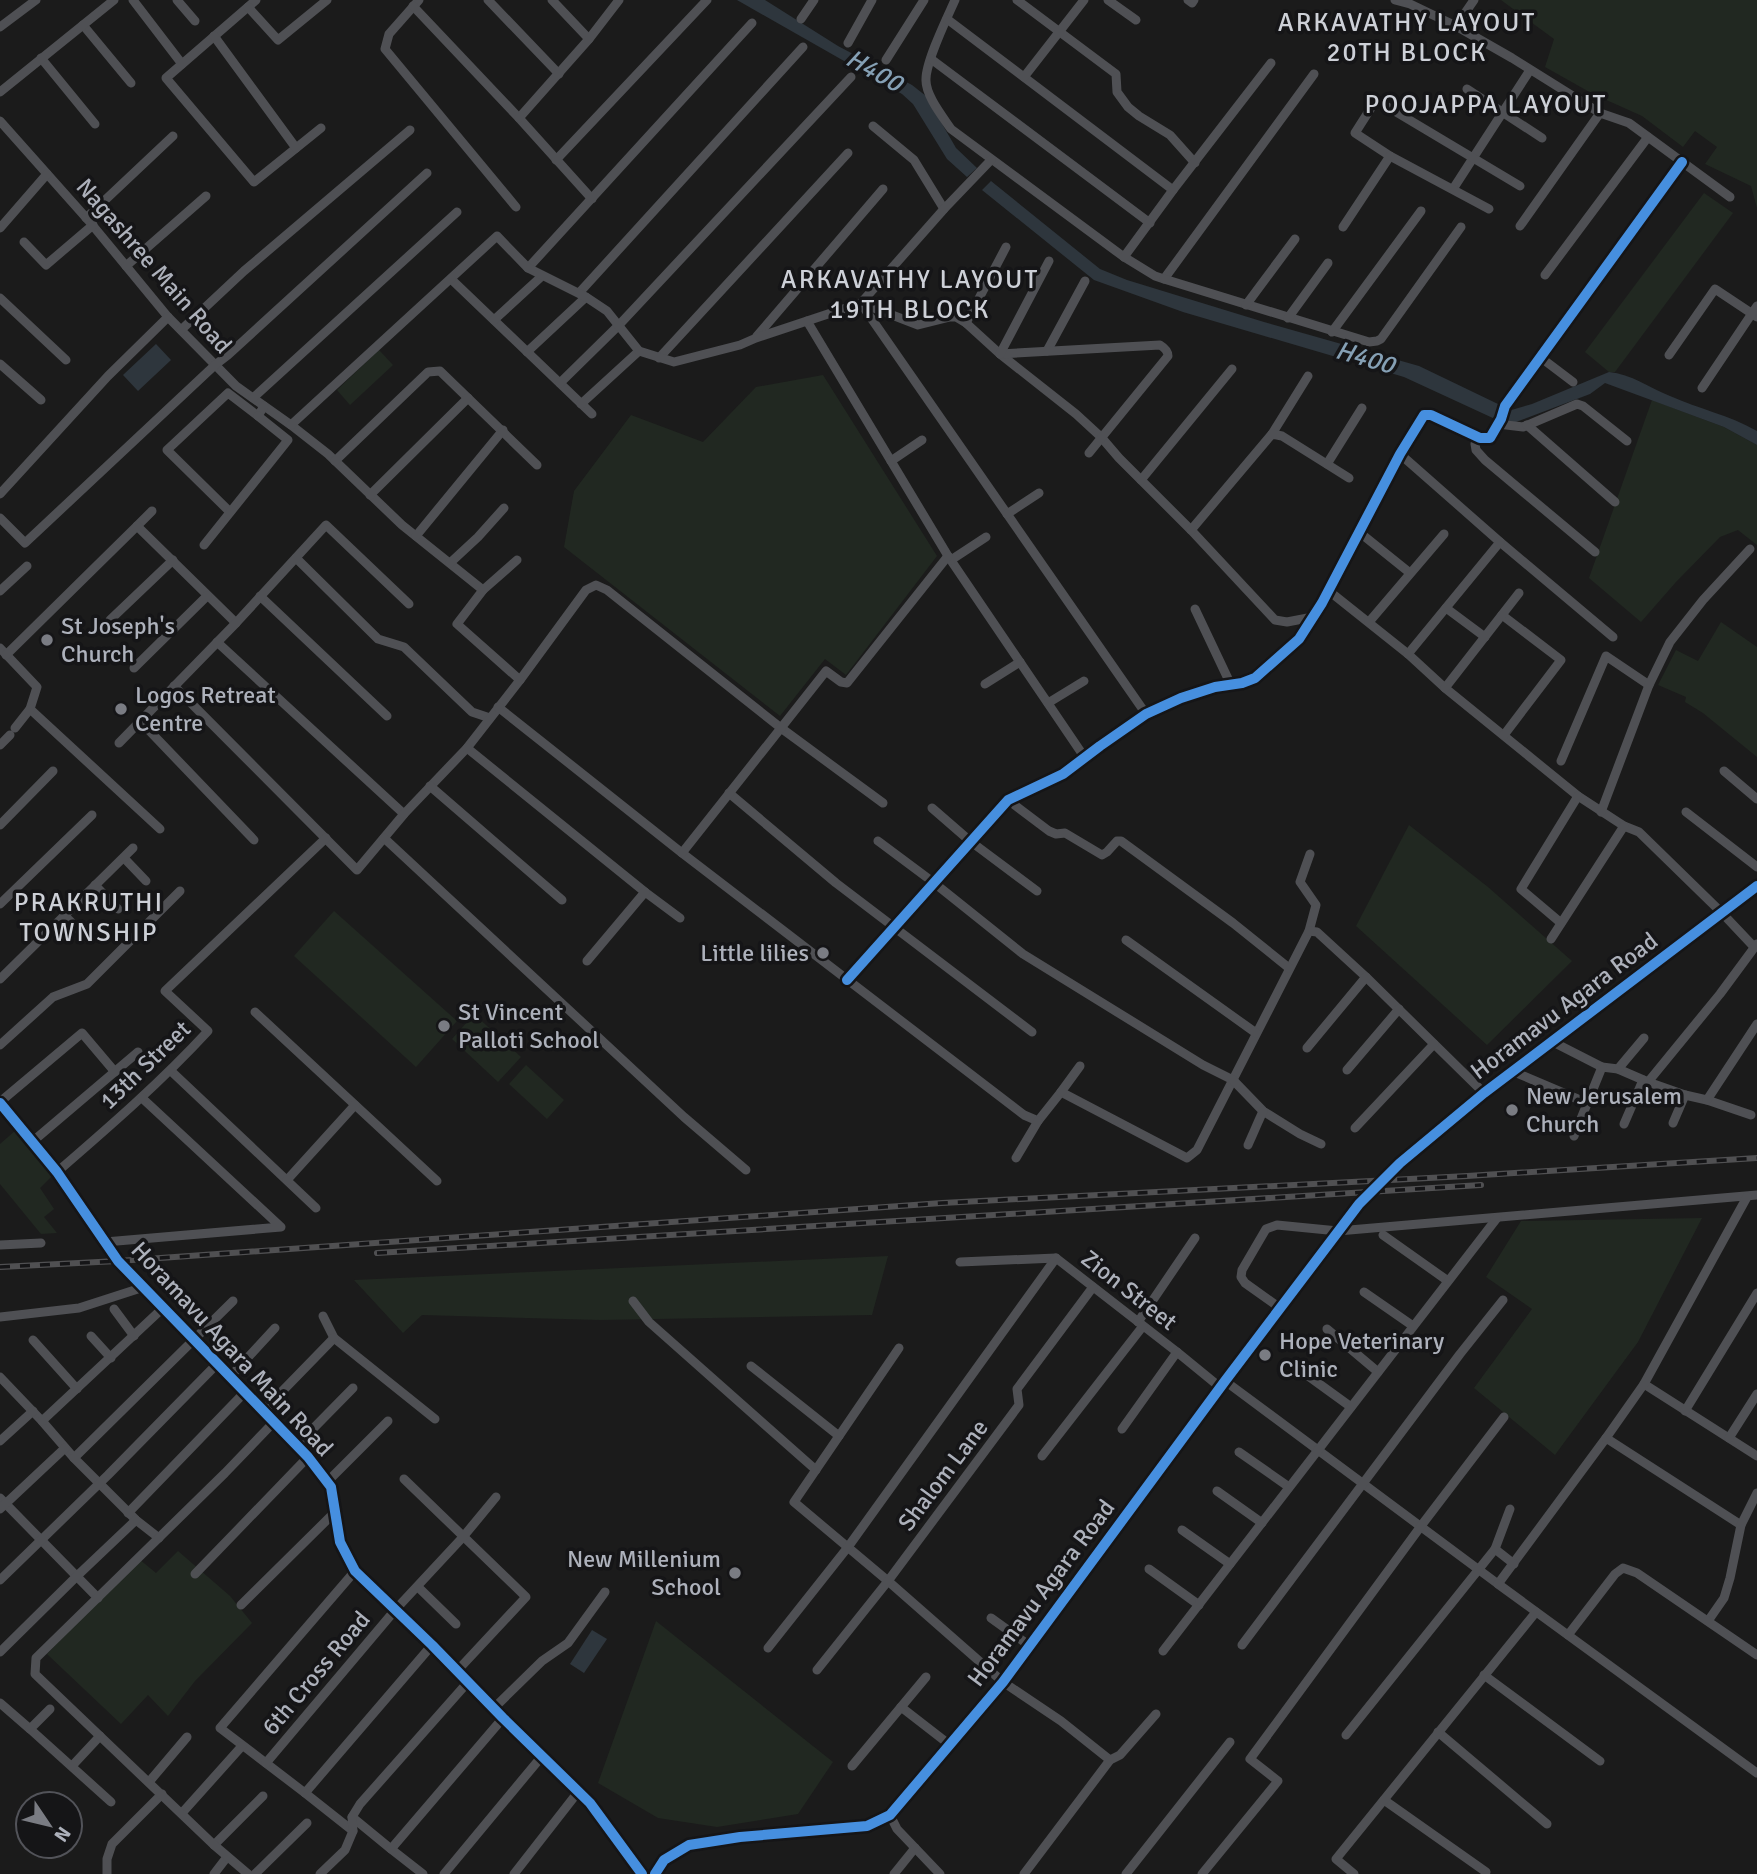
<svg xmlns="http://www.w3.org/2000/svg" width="1757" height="1874" viewBox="0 0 1757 1874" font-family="Signika,sans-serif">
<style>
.green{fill:#212821}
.water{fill:#2e363d}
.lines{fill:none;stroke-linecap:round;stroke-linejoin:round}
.street{stroke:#4f5054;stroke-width:9}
.secondary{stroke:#4e4e52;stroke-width:12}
.rail-casing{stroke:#505052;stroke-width:6}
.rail{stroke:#151517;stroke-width:3.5;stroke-dasharray:10;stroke-linecap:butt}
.secondary-bridge{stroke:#4e4e52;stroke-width:12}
.cycleway-casing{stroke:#151517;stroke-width:15}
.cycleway{stroke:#468fdf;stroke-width:10}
.poi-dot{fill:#7a7c83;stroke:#151517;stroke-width:2.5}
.labels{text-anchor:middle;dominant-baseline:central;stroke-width:7;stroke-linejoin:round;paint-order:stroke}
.street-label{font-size:24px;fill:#adb1bb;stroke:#151517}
.poi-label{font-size:24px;fill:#adb1bb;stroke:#151517;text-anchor:start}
.neighbourhood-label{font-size:26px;letter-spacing:2px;fill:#cdd0d7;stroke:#151517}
.water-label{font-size:26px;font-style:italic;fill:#85a0b5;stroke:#151517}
</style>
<rect width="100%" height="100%" fill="#1b1b1b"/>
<g class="green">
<path d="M1501,0H1757V208L1751,186L1705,164L1717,147L1695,131L1683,147L1642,116L1593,94L1545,67L1554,39Z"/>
<path d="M1704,193L1733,213L1615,372H1609L1585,352Z"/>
<path d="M379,350L393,365L350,405L337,390Z"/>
<path d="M823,375L937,556L846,675L825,659L780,716L564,547L574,491L631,415L703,442L756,387Z"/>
<path d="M1652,400L1724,427L1757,445V545L1738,530L1720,537L1676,582L1641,622L1589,578Z"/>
<path d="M1721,622L1757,647V757L1703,713L1685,702L1686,697L1658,685L1676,650L1698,661Z"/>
<path d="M1409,825L1488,887L1572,961L1487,1045L1356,926Z"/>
<path d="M334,911L457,1021L416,1067L294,956Z"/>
<path d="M474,1014L521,1057L498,1082L452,1039Z"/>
<path d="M526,1065L564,1100L547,1119L509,1084Z"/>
<path d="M16,1130L52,1176L40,1188L54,1209L44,1217L57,1233L41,1234L0,1184V1144Z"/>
<path d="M1702,1218L1638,1342L1555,1455L1474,1388L1532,1309L1486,1277L1521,1221Z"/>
<path d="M888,1256L872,1315L601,1320L422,1315L403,1333L354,1280Z"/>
<path d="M178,1551L230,1596L252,1623L195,1681L168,1716L148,1695L121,1724L47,1654L139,1559L156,1573Z"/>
<path d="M656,1621L833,1762L798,1814L717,1827L658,1818L598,1783Z"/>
</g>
<g class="water">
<path d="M737,0H765L838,46L912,85L926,96L956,148L977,168L967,177L947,159L913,104L902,94Z"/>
<path d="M991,181L1100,269L1127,280L1264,322L1419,366L1498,404L1495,419L1404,377L1183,312L1094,280L982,190Z"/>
<path d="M156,344L171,360L138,391L123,375Z"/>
<path d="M1609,372C1631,374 1650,388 1670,396C1699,409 1729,415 1757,431V445L1724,427L1605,383L1590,394L1516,422H1508V411L1532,404Z"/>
<path d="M592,1630L607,1639L584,1673L570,1664Z"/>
</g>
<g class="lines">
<g class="street">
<path d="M133,0L182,64"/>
<path d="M177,0L195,21"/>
<path d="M256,0L166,78L254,182L321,128"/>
<path d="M419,0L389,34L385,49L516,207"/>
<path d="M488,0L559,74"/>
<path d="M552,0L589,39"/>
<path d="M955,0C947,18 926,61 926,79C925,95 943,117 951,129L1124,257L1155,276L1164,279L1314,74"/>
<path d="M1017,0L1116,74L1117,92L1128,107L1139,116L1170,135L1195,163"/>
<path d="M1108,0L1136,20"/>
<path d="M1188,0L1192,3L1194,0"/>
<path d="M1395,0L1410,4L1456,26L1512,58L1600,113L1629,123L1730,197"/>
<path d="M413,6L519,118L592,199"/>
<path d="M248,7L278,40L327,0"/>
<path d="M801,19L814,0"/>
<path d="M947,19L1173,190"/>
<path d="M83,25L131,83"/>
<path d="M1456,26L1474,0"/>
<path d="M0,27L36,0"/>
<path d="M214,36L296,148"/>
<path d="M848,43L872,0"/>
<path d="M41,58L95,124"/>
<path d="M931,59L1150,223"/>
<path d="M886,60L924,0"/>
<path d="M1024,77L1084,0"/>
<path d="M1467,89L1542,138"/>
<path d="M0,92L114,0"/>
<path d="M519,118L589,39L619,0"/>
<path d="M0,121L89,221L168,317L236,386L291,425L328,454L402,525L483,590"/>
<path d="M873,126L914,160L944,209"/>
<path d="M556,160L707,0"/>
<path d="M1453,189L1530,70"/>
<path d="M1489,209L1390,156L1355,133L1376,100L1520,186"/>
<path d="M86,218L173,136"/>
<path d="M1520,226L1600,113"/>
<path d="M1343,227L1390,156"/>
<path d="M0,228L47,174"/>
<path d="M24,242L46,265L93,225"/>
<path d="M1124,257L1173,190L1271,63"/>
<path d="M126,266L206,196"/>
<path d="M528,268L752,23"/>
<path d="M1545,275L1648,137"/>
<path d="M451,279L592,414"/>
<path d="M1164,279L1369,342L1377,341L1381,339L1461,227"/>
<path d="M579,293L803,47"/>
<path d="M0,298L66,360"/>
<path d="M861,303L918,325L950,317H956L966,323L1000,354L1076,414L1101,437L1119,458L1191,530L1275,620L1287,622L1313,617"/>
<path d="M862,305L1146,714"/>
<path d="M1246,305L1295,239"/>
<path d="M1288,318L1328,263"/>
<path d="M494,320L542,276"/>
<path d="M807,321L948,556L1085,758"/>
<path d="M966,323L1006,247"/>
<path d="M181,330L244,271L410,130"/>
<path d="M1332,332L1421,211"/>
<path d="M757,336L883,189"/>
<path d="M1047,351L1085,281"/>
<path d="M527,352L586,297"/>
<path d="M1000,354L1160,345C1165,348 1168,351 1168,356L1089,453"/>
<path d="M1000,354L1049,261"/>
<path d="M1669,355L1715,289L1757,317"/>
<path d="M1540,357L1573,382"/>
<path d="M659,358L848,153"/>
<path d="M0,364L41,400"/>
<path d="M560,383L619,325L851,77"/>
<path d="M1702,388L1757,306"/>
<path d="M253,398L457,212"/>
<path d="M581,404L639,351"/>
<path d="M1498,424L1523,427L1577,404L1583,406L1627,441"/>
<path d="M291,425L497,236L528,268L586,297L607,311L639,351L674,362L740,345L756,338L861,303L944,209L991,160"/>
<path d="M1527,425L1615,502"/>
<path d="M1272,434L1308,376"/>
<path d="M1480,438L1475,444L1476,450L1485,460L1595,552"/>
<path d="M1400,454L1500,542L1613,637"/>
<path d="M335,461L428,372L440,371L537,465"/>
<path d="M891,461L922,440"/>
<path d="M1327,464L1362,408"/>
<path d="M1141,480L1232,369"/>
<path d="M0,494L108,376L168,317"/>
<path d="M370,495L468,398"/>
<path d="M230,512L167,450L228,393L258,416L264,406"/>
<path d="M1007,514L1039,493"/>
<path d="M0,518L25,543L215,365L228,355L427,173"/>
<path d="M137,526L152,511"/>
<path d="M1191,530L1272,434L1282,436L1349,478"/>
<path d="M1359,532L1410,573"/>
<path d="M416,536L503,430"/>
<path d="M204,545L288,440L258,416"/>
<path d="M296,558L378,639L404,647L472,712L490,718"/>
<path d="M951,560L986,537"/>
<path d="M450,563L478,537L504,508"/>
<path d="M0,591L27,566"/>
<path d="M1329,591L1408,654L1445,688L1578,796L1624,826L1639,832L1722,913L1754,947"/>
<path d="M260,596L387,716"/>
<path d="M1446,608L1485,637"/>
<path d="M1195,609L1231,685"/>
<path d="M1502,615L1561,660L1504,735"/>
<path d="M110,620L173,560"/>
<path d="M1369,622L1444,534"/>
<path d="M217,642L404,814"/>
<path d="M0,648L37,687L30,709L160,829"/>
<path d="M1408,654L1500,542"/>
<path d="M6,655L137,526L236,623"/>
<path d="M134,668L207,596"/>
<path d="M520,680L586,590L596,585L607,590L781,728L883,803"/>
<path d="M985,684L1020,662"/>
<path d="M174,686L357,870L404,814L467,748L520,680L457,624L483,590L517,560"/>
<path d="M1445,688L1519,593"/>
<path d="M1048,703L1084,681"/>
<path d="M498,707L682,853L1024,1115L1038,1121L1061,1092L1187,1158L1197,1150L1309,931L1316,905L1300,882L1310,854"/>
<path d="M140,721L254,840"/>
<path d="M15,728L30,709"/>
<path d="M119,743L236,623L326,525L409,604"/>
<path d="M0,745L10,735"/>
<path d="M467,748L645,892L680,918"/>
<path d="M1561,761L1606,656L1649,685"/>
<path d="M1724,771L1757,799"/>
<path d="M430,786L562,900"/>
<path d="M729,793L836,883L1032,1032"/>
<path d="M1008,800L1049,831L1056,834L1065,833L1102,855L1107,852L1117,841H1121L1233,923L1289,968"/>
<path d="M932,808L970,841L1037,891"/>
<path d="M1601,812L1649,685L1670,642L1703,600L1750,549"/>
<path d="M1686,812L1757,867"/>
<path d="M0,825L53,771"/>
<path d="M384,838L684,1117L746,1170"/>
<path d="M878,841L933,882L1023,954L1203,1065L1233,1080L1263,1111L1300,1134L1321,1144"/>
<path d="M682,853L826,671L841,682L847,683L948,556"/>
<path d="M124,858L146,881"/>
<path d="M95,885L118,909"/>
<path d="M0,904L92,815"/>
<path d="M64,915L87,938"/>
<path d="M1561,923L1521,889L1578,796"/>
<path d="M1309,931L1317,932L1366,977L1484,1093"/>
<path d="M1551,939L1624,826"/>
<path d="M1126,940L1256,1033"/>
<path d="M587,961L645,892"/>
<path d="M0,979L133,848"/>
<path d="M847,980L1008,800L1063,774L1100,746L1146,714L1181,698L1215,687L1242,683L1255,678L1299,639L1322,603L1400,454L1424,415H1431L1480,438H1490L1501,419L1505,406L1682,162"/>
<path d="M255,1012L437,1181"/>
<path d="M1553,1042L1602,1067L1618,1069L1648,1082L1685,1095L1707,1100L1751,1115"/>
<path d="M0,1045L53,997L87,984L180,891"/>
<path d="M1307,1048L1366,977"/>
<path d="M1618,1069L1644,1038"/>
<path d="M1347,1070L1399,1009"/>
<path d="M171,1071L316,1208"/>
<path d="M1512,1071L1587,1103"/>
<path d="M1648,1082L1720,994L1757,944"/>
<path d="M1061,1092L1080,1066"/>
<path d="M1707,1100L1757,1024"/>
<path d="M0,1102L82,1033L115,1072"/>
<path d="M1673,1123L1685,1095"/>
<path d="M1624,1124L1643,1080"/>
<path d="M1355,1128L1434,1044"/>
<path d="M1574,1136L1602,1067"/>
<path d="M32,1142L138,1052"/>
<path d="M1248,1145L1263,1111"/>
<path d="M1016,1158L1038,1121"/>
<path d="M57,1172C109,1127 161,1082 208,1031L165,991L326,838"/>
<path d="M287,1180L355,1105"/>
<path d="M1383,1235L1448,1281"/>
<path d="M105,1242L281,1227L142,1098"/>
<path d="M0,1245L41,1243"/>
<path d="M960,1262L1056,1258L1177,1352L1221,1388"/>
<path d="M1364,1292L1413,1326"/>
<path d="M633,1301L649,1322L816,1470"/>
<path d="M1280,1308L1245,1283L1241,1277L1242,1270L1266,1229L1277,1225L1338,1231L1757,1195"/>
<path d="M114,1309L134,1336"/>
<path d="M323,1316L334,1338L435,1419"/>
<path d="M0,1317L79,1308L144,1287"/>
<path d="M1138,1322L1195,1238"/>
<path d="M1327,1329L1378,1372"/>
<path d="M91,1336L111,1358"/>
<path d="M33,1340L77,1389"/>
<path d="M899,1348L794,1502L888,1581L1003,1682L1061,1721L1110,1760"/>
<path d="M751,1366L839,1436"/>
<path d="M1300,1370L1351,1407"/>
<path d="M0,1377L42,1421L74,1458"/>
<path d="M230,1377L275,1328"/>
<path d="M1225,1381L1498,1584L1606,1438L1741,1525"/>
<path d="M1644,1384L1757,1456"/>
<path d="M263,1411L334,1338"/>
<path d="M1685,1411L1757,1293"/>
<path d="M42,1421L164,1307"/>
<path d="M1122,1429L1177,1352"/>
<path d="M1606,1438L1644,1384L1747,1197"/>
<path d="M1729,1438L1757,1394"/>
<path d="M0,1441L33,1411"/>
<path d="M297,1445L353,1388"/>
<path d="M1239,1452L1289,1487"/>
<path d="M1042,1456L1143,1326"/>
<path d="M404,1479L526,1597L457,1671"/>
<path d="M327,1482L388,1421"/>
<path d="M1217,1491L1262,1523"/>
<path d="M0,1498L98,1598"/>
<path d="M0,1509L65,1448"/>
<path d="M128,1513L245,1392"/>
<path d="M1182,1530L1230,1564"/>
<path d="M159,1538L136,1520L74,1458L233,1301"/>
<path d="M1495,1549L1514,1564"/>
<path d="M1149,1569L1199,1605"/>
<path d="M355,1571L220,1728L305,1793L432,1645"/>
<path d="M195,1574L308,1457"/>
<path d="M0,1580L108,1475L217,1364"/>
<path d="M1498,1584L1757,1773"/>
<path d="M418,1587L456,1624"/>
<path d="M241,1605L335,1512"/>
<path d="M991,1618L1030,1646"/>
<path d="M1708,1621L1724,1598L1730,1578L1741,1525L1757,1493"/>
<path d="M1568,1635L1615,1574L1623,1568L1637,1573L1757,1655"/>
<path d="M1242,1645L1460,1354L1503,1300"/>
<path d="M768,1648L848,1547L1056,1258"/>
<path d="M1163,1651L1497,1218"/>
<path d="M0,1652L77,1576L136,1520"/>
<path d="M817,1670L888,1581L1019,1405L1017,1389L1093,1287"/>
<path d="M1484,1675L1600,1761"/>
<path d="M0,1703L30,1729"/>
<path d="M901,1707L950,1745"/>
<path d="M494,1708L542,1661L568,1643L605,1592"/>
<path d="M50,1709L30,1729L111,1802"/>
<path d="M1438,1732L1547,1824"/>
<path d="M1346,1735L1495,1549L1510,1509"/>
<path d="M266,1763L396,1609L463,1537L496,1497"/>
<path d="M72,1766L100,1736"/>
<path d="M852,1766L926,1677"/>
<path d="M149,1782L187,1737"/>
<path d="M305,1793L353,1831"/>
<path d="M1384,1800L1486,1872"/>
<path d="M182,1813L242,1746"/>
<path d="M890,1815L897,1829L940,1874"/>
<path d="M352,1817L391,1849"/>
<path d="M214,1845L263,1796"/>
<path d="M107,1874V1859L112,1844L162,1794"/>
<path d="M214,1874L227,1857"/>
<path d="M248,1874L214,1845L35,1674L36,1658L225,1473L274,1422"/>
<path d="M255,1874L307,1823"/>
<path d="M320,1874L345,1850L353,1831L352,1817L360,1804L468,1682"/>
<path d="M423,1874L391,1849L503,1718"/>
<path d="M444,1874L542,1756"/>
<path d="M514,1874L578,1792"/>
<path d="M894,1874L915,1848"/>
<path d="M1024,1874L1110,1760L1120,1755L1156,1714"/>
<path d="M1126,1874L1230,1742"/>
<path d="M1202,1874L1278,1781L1250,1759L1421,1526L1504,1417"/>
<path d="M1354,1874L1336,1859L1536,1612"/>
</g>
<g class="secondary">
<path d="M0,1103L57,1172L118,1261L308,1457L331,1487L340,1542L355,1571L432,1645L503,1718L590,1803L642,1874"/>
<path d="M1400,1163L1484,1093L1757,886"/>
<path d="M655,1874L664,1860L689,1845L740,1837L867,1826L890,1815L1003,1682L1225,1381L1359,1204"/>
</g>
<defs>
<g id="rail">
<path d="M377,1253L1481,1185"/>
<path d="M0,1267L118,1261L942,1203L1467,1176L1757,1158"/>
</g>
</defs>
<use href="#rail" class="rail-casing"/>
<use href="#rail" class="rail"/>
<path class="secondary-bridge" d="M1359,1204L1400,1163"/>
<defs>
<g id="cycleway">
<path d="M847,980L1008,800L1063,774L1100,746L1146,714L1181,698L1215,687L1242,683L1255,678L1299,639L1322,603L1400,454L1424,415H1431L1480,438H1490L1501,419L1505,406L1682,162"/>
<path d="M0,1103L57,1172L118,1261L308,1457L331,1487L340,1542L355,1571L432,1645L503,1718L590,1803L642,1874"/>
<path d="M655,1874L664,1860L689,1845L740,1837L867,1826L890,1815L1003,1682L1225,1381L1359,1204L1400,1163L1484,1093L1757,886"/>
</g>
</defs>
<use href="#cycleway" class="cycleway-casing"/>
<use href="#cycleway" class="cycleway"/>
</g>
<g class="poi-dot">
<circle cx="47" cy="640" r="7"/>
<circle cx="121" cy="709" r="7"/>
<circle cx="823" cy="953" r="7"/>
<circle cx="444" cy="1026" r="7"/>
<circle cx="1512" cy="1110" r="7"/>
<circle cx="1265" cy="1355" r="7"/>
<circle cx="735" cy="1573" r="7"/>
</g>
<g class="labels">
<g class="street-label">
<text transform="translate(154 266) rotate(49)">Nagashree Main Road</text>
<text transform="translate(1564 1006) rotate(-37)">Horamavu Agara Road</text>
<text transform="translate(145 1065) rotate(-44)">13th Street</text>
<text transform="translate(1129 1290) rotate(38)">Zion Street</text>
<text transform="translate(232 1349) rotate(47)">Horamavu Agara Main Road</text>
<text transform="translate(943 1475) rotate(-53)">Shalom Lane</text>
<text transform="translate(1041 1593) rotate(-53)">Horamavu Agara Road</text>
<text transform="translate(316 1673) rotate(-50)">6th Cross Road</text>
</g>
<g class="poi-label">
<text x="61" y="626">St Joseph's<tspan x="61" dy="28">Church</tspan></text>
<text x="135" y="695">Logos Retreat<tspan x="135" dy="28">Centre</tspan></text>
<text x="809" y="953" text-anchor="end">Little lilies</text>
<text x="458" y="1012">St Vincent<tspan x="458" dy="28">Palloti School</tspan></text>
<text x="1526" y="1096">New Jerusalem<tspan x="1526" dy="28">Church</tspan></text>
<text x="1279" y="1341">Hope Veterinary<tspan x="1279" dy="28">Clinic</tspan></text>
<text x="721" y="1559" text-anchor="end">New Millenium<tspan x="721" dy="28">School</tspan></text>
</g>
<g class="neighbourhood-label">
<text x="1407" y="23">ARKAVATHY LAYOUT<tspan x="1407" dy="30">20TH BLOCK</tspan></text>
<text x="1486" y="105">POOJAPPA LAYOUT</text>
<text x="910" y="280">ARKAVATHY LAYOUT<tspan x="910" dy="30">19TH BLOCK</tspan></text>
<text x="89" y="903">PRAKRUTHI<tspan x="89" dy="30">TOWNSHIP</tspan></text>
</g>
<g class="water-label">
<text transform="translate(874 71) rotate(29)">H400</text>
<text transform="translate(1365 358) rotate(16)">H400</text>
</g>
</g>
<g transform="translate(49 1825) rotate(125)"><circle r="33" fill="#151517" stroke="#525359" stroke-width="2"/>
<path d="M0-5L12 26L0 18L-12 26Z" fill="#7a7c83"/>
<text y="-10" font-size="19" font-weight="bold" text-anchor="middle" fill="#adb1bb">N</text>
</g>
</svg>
